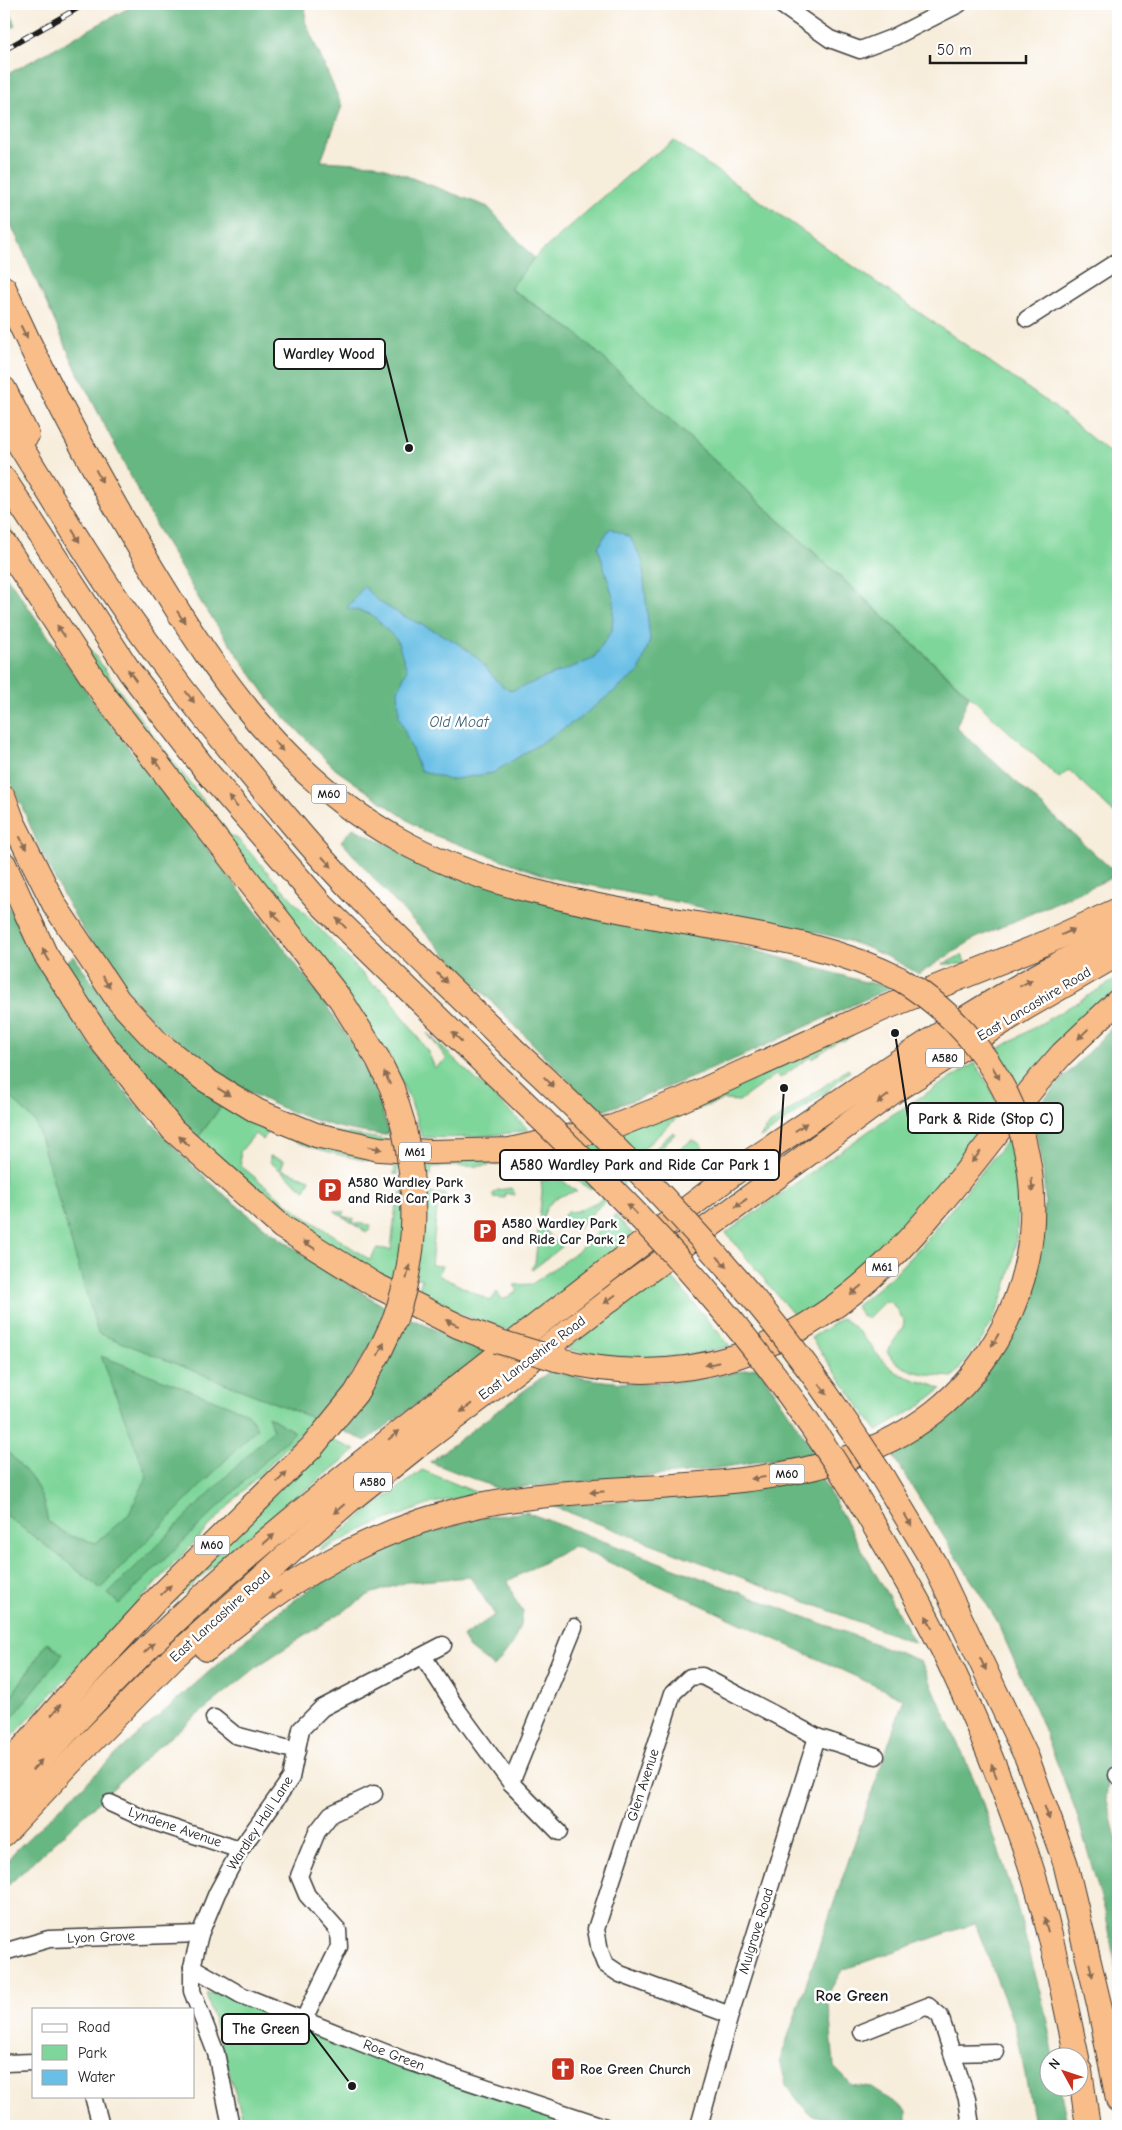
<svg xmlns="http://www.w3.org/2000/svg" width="1122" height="2130" viewBox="0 0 1122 2130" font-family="'Comic Neue',sans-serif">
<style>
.green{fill:#7ed69a;stroke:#4d795b}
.forest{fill:#66b782;stroke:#416a4f}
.water{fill:#69bfe6;stroke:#426e81}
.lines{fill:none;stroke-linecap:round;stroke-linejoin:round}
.minor-casing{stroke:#3d3b39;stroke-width:19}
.highway-casing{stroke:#3d3b39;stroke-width:26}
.minor{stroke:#fff;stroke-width:16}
.highway{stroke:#f8bd89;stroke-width:24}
.rail-casing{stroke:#1c1c1c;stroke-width:5.5}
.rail{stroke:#fff;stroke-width:4;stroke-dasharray:11;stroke-linecap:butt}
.highway-bridge-casing{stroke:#3d3b39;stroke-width:26;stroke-linecap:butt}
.highway-bridge{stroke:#f8bd89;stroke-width:24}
.oneway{fill:#8a6c52}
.labels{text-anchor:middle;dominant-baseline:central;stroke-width:5;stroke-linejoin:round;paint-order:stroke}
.shield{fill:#fff;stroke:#606060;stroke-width:1}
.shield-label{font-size:12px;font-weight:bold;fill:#1c1c1c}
.street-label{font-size:14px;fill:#1c1c1c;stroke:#fff}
.poi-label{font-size:14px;font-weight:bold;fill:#1c1c1c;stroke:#fff;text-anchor:start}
.water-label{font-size:15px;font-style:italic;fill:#3b5d6d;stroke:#fff}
.quarter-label{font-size:16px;font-weight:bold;fill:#1c1c1c;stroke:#fff}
.leader{fill:none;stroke:#1c1c1c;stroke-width:2}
.callout-dot{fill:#1c1c1c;stroke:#fff;stroke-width:2}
.callout{fill:#fff;stroke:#1c1c1c;stroke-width:2}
.callout-label{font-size:15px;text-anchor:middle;font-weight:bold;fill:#1c1c1c}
</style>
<rect width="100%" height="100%" fill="#fff"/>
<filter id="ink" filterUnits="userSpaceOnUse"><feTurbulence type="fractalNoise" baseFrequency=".02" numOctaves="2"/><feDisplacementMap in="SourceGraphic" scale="10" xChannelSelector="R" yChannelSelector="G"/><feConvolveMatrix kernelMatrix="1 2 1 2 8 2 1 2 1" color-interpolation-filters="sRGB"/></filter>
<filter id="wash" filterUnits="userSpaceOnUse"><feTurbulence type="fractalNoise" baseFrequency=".0096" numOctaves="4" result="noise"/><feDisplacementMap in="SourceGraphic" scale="20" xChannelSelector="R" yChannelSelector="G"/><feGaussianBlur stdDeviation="1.12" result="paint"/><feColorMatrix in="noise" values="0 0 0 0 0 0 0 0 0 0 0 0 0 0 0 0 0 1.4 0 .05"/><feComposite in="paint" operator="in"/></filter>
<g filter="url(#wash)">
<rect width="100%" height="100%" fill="#f7eddb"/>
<g class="green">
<path d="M674,141L1053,406L1118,460V817L1069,770L1059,778L575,332L510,288L534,258L642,163Z"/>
<path d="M4,519L58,604L130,705L231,836L237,838L299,907L374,986L376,985L387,994L428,1052L435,1068L447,1059L427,1033L529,1130C493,1136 459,1139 422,1137L410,1099L387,1056C256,883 122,712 4,530Z"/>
<path d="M4,898C60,1014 135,1120 235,1204C282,1243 334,1275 385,1307L348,1379L315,1419L238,1496L4,1745Z"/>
<path d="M962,955L966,964H943Z"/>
<path d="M1118,978V989L1020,1088L998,1049Z"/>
<path d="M856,1032L846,1040L838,1041L812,1059L810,1057L780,1078L777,1074L739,1101L724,1100L679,1116L600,1189L588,1188L561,1169L537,1172L536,1162L531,1160L480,1166L432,1167L431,1176L398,1168L397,1175L394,1174L395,1165C352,1160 309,1148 268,1131L263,1140L255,1134L240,1152L241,1166L298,1212L370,1260L377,1248L391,1250L396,1204L401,1192L445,1194L447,1201H438L431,1265L442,1266L438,1275L491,1301L497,1292L502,1300L518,1291L514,1285L532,1284L578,1251L615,1215L638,1240L514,1333L446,1309L417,1296L422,1279L396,1269L393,1283L315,1236L263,1198L197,1139L223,1104L246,1117L503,1159Z"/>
<path d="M975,1063L992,1091L999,1110L893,1241L840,1290L797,1319L726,1233L887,1118Z"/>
<path d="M848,1069L850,1071L826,1092L766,1135L760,1137L768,1126Z"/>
<path d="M673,1132L675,1134L576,1229L573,1230L564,1227L562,1217L567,1212L577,1211L599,1201Z"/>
<path d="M1010,1137C1025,1204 1020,1277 983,1338C974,1352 963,1364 953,1377C929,1375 900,1374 887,1351L903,1328L904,1321L892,1303L885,1301L868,1318L861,1316L856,1306L891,1277L920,1247Z"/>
<path d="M692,1140L701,1144L705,1155L700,1154L698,1157L683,1150L664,1167L661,1164Z"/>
<path d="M270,1156L284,1160L281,1169L310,1179L305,1190L270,1162Z"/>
<path d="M558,1177L577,1192C541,1195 530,1230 563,1246L532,1270L531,1269L535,1263L536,1254L542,1191L541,1181Z"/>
<path d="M511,1188L514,1191V1195L505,1193V1198L493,1197V1193L498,1190Z"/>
<path d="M333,1210L344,1212L343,1216L354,1219L353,1223L371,1225L370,1230L366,1232Z"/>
<path d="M668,1273L730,1346C677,1361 621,1361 567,1349Z"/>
<path d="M842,1318C863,1330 873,1354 891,1368C905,1380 926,1381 941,1389L917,1408L877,1431L811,1338Z"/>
<path d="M329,1439L356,1450L224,1556L122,1648Z"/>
<path d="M422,1470L480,1494L433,1503L370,1526L321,1551L319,1549Z"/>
<path d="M221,1992L566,2122L565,2126H245L206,1994Z"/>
</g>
<g class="forest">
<path d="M4,4H8L15,26L4,33Z"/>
<path d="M136,4H306L305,21L342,106L321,161L375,164L488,207L534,258L510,289L575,332L969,696L956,727L1118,875L974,939L919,974L894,960L865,947L835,937L672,901L552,878L425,832L335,769L273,705L202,604L156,526L77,371L4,209V76Z"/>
<path d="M4,572L99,710L275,936L328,1008L354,1047L376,1094L389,1132L385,1135C302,1128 210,1080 152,1019C100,965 60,897 31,828C24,809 8,780 4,761C1,747 4,724 4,708C4,663 4,618 4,572Z"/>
<path d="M353,828L381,842L861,981L892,987C795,1031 700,1079 599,1112L393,900L341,841Z"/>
<path d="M4,898C60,1014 135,1120 235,1204C282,1243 334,1275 385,1307L373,1342L348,1379L315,1419L98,1333L36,1123L4,1090Z"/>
<path d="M74,956L91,981L223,1104L197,1139L155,1094L100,1023L64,963Z"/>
<path d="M1118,1021V1749L1113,1758L1106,1796L1118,1847V1980L1106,1915L1076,1811L1040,1720L996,1619L889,1450L970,1391L1002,1349L1042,1235L1045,1199L1043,1172L1040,1147L1031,1116L1053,1089Z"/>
<path d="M409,1318L487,1352L366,1441L338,1429L378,1375Z"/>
<path d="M101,1356L248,1413L257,1428L100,1589L61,1557L4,1514V1448C30,1476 41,1483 48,1522L70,1536L96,1543L129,1514L147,1477Z"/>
<path d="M758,1367L815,1453L686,1473L499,1489L430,1462L550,1371C629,1390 680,1386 758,1367Z"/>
<path d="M268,1416L295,1432L119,1604L108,1594L273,1430Z"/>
<path d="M821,1478L915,1643L552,1506L697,1496Z"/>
<path d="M526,1512L921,1661L976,1784L1015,1899L1044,2007L1054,2057L1050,2058V2088H1060L1067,2123L1033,2118L1017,2032L975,1923L842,1970L828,1994L834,2067L852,2085L872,2088L906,2110V2126H844L808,2113L786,2085L780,2060L904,1699L574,1546L508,1581L514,1598L523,1612C520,1633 509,1652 494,1667L469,1648L462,1637L495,1615L470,1577L407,1582L370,1594L262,1663L160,1745L4,1889V1864L16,1850L124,1747L264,1623L323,1579L393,1545L478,1518Z"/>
<path d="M47,1643L63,1654L4,1728V1707Z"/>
</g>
<path class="water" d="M610,528L630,537L642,560L650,640L639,672L577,720L493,773L449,780L420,770L399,717L398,690L407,670L397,640L371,614L347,608L364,586C384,614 431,625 460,645C466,649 473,654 478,659C490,670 495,684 511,691L593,659L612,630L614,600L598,547Z"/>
</g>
<g filter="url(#ink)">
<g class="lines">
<defs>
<g id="minor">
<path d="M780,4L830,39L860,50L894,37L959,4"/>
<path d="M1027,319L1118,261"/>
<path d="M423,1656L459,1712L511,1783L559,1832"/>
<path d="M214,1718L235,1735L297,1751"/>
<path d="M1117,1775L1118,1776"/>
<path d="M511,1783L574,1627"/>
<path d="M110,1803L145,1819L240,1850"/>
<path d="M4,1952L49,1939L200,1934"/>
<path d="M192,1967L241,1995L404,2060L603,2126"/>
<path d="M730,2015L620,1974L605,1964L600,1951L596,1929L673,1693L690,1677L702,1676L817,1737L876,1756"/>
<path d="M304,2019L339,1947L338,1930L307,1895L299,1876L317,1832L331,1814L374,1794"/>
<path d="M862,2032L928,2006L940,2016L967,2099L971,2126"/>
<path d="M953,2053L996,2052"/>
<path d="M4,2063L34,2062"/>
<path d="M93,2096L101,2126"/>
<path d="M231,2126L216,2053L192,1991V1967L200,1934L217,1893L240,1850L291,1778L301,1729L322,1708L443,1645"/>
<path d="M699,2126L730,2015L817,1737"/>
</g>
<g id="highway">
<path d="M4,288C42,375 88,460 136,542C237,713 325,838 528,890C591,906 655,917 719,928C782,939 843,950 900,979"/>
<path d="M4,389L27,435"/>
<path d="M4,420C32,464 58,508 86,552C146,647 220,739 293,825C359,904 440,976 513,1049"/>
<path d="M4,479L130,672L207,772L321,904L492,1071"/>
<path d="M4,544L104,695L341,1000L378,1059L392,1088L403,1124"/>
<path d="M4,798L13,822L55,906L118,1000L157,1042L204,1079L257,1111L316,1135L379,1149L431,1152L510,1150L613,1127L679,1101L882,1009L1034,948L1118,910"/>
<path d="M4,864L45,954L103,1043L173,1130L282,1227L375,1285L458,1326L497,1341"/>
<path d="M556,1359C681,1393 795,1352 885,1264C943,1207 990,1139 1041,1078L1062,1054L1118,1001"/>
<path d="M883,1478L934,1563L1027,1758L1065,1862L1099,2004L1118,2100"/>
<path d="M856,1495C879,1534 903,1573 924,1613C964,1688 998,1771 1026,1852C1049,1919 1062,1989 1077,2058"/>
<path d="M207,1649C284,1580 377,1527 480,1505C658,1468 900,1524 1003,1328C1034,1268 1040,1202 1023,1137"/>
<path d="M4,1770L68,1696L159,1597L312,1447L356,1393L379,1353L395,1319"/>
<path d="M4,1801C71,1725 141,1650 217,1583C325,1488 438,1402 551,1314C616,1264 680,1213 746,1164C831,1108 914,1048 1002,996C1040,973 1080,953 1118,932"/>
<path d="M4,1834L69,1764L174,1657L296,1547L350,1500L415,1448L624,1289L894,1091L1025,1008L1118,954"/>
<path d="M1080,2071L1088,2126"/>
</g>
</defs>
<use href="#minor" class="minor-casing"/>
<use href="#highway" class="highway-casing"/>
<use href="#minor" class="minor"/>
<use href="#highway" class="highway"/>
<defs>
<path id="rail" d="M4,50L85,4"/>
</defs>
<use href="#rail" class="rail-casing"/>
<use href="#rail" class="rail"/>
<defs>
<g id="highway-bridge">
<path d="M900,979C960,1015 1003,1070 1023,1137"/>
<path d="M513,1049C591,1121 666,1197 735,1277C790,1339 838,1408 883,1478"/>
<path d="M492,1071C564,1141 638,1211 704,1288C760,1352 811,1422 856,1495"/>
<path d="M395,1319C418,1252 418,1193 403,1124"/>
<path d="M497,1341L556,1359"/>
</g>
</defs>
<use href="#highway-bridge" class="highway-bridge-casing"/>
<use href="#highway-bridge" class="highway-bridge"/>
</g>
<defs><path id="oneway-solid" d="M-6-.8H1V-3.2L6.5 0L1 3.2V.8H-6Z" transform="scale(1.25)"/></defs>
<g class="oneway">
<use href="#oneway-solid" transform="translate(24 332) rotate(63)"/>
<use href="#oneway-solid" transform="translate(99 476) rotate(62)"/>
<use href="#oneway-solid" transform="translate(76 536) rotate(59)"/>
<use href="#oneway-solid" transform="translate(181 617) rotate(57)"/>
<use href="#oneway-solid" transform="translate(61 631) rotate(-124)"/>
<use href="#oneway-solid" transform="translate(132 675) rotate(-126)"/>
<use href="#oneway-solid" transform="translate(190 697) rotate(53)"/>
<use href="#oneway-solid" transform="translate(279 746) rotate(48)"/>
<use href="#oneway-solid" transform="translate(157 763) rotate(-128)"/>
<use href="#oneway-solid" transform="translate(233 802) rotate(-131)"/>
<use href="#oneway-solid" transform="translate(23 843) rotate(63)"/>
<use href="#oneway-solid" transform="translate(327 862) rotate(47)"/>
<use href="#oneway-solid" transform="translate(276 916) rotate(-128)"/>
<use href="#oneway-solid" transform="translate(341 923) rotate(-135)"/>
<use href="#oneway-solid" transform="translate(1068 932) rotate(-24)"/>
<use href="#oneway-solid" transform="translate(46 955) rotate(-120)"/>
<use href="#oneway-solid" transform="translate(442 978) rotate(45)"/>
<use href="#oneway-solid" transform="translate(106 982) rotate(56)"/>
<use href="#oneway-solid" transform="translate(1026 983) rotate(-28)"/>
<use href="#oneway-solid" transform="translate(1083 1034) rotate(136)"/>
<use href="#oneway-solid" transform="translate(457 1037) rotate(-136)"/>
<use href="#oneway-solid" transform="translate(996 1073) rotate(60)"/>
<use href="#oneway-solid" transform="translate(387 1078) rotate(-115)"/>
<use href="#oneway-solid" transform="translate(549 1082) rotate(45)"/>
<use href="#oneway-solid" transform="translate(224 1092) rotate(31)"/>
<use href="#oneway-solid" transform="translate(883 1099) rotate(143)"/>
<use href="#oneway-solid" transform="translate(801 1127) rotate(-35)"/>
<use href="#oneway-solid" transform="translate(184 1141) rotate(-138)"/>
<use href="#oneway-solid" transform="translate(375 1148) rotate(10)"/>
<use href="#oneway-solid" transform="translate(976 1157) rotate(129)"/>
<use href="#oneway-solid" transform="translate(1032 1185) rotate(85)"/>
<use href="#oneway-solid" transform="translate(741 1203) rotate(144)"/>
<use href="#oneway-solid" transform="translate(632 1209) rotate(-134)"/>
<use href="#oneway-solid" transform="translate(309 1245) rotate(-147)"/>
<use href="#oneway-solid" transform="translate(722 1262) rotate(48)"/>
<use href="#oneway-solid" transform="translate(408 1272) rotate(-78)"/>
<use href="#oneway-solid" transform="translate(856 1290) rotate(141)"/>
<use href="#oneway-solid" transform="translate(610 1299) rotate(143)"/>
<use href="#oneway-solid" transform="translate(452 1323) rotate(-155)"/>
<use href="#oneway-solid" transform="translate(995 1340) rotate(120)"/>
<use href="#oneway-solid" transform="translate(381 1349) rotate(-63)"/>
<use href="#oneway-solid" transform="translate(712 1364) rotate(167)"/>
<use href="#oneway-solid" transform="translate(823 1389) rotate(53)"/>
<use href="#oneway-solid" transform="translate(466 1408) rotate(142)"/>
<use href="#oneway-solid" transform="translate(394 1435) rotate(-39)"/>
<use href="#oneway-solid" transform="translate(282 1477) rotate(-45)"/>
<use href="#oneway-solid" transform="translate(758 1478) rotate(173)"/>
<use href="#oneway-solid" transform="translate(597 1492) rotate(176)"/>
<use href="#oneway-solid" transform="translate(339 1509) rotate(139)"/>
<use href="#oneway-solid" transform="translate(908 1520) rotate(59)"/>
<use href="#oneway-solid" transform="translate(269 1539) rotate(-41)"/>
<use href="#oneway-solid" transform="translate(166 1590) rotate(-44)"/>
<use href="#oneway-solid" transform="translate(275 1595) rotate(145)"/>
<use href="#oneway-solid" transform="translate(929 1622) rotate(-116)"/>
<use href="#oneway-solid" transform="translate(149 1648) rotate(-45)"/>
<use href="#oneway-solid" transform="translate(983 1664) rotate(64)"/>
<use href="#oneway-solid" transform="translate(56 1710) rotate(-49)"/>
<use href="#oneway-solid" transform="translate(37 1765) rotate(-47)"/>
<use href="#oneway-solid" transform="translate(994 1771) rotate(-112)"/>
<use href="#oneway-solid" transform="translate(1047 1813) rotate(70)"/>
<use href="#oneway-solid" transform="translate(1046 1925) rotate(-106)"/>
<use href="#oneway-solid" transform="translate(1091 1970) rotate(77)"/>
</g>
</g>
<defs>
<symbol id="parking-square" viewBox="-11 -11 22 22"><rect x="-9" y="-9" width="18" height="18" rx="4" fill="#c8321e" stroke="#fff"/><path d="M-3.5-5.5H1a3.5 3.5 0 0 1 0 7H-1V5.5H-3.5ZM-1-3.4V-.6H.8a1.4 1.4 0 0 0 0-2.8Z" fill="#fff"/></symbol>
<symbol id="church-square" viewBox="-11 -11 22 22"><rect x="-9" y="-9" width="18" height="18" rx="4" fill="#c8321e" stroke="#fff"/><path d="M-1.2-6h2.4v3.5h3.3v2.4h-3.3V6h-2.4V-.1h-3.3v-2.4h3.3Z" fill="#fff"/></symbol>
</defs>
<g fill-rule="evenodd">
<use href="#parking-square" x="316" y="1176" width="28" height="28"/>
<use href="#parking-square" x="471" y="1217" width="28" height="28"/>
<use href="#church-square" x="549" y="2055" width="28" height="28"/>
</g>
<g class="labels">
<g class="shield">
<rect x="311.5" y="784.5" width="35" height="19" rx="4"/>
<rect x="926" y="1048.5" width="38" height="19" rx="4"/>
<rect x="399" y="1142.5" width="32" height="19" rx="4"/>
<rect x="866" y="1257.5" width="32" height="19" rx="4"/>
<rect x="769.5" y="1464.5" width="35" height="19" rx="4"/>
<rect x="354" y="1472.5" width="38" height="19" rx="4"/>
<rect x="194.5" y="1535.5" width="35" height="19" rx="4"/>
</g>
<g class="shield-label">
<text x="329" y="794">M60</text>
<text x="945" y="1058">A580</text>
<text x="415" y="1152">M61</text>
<text x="882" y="1267">M61</text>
<text x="787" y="1474">M60</text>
<text x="373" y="1482">A580</text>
<text x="212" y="1545">M60</text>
</g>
<g class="street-label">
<text transform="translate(1034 1004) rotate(-31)">East Lancashire Road</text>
<text transform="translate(532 1358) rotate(-37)">East Lancashire Road</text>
<text transform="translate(220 1616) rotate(-42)">East Lancashire Road</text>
<text transform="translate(643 1785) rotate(-72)">Glen Avenue</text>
<text transform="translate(260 1823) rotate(-57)">Wardley Hall Lane</text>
<text transform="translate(175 1827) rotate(19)">Lyndene Avenue</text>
<text transform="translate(756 1931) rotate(-73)">Mulgrave Road</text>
<text transform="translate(101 1937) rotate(-2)">Lyon Grove</text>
<text transform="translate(394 2055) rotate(21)">Roe Green</text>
</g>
<g class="poi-label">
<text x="348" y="1182">A580 Wardley Park<tspan x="348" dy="16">and Ride Car Park 3</tspan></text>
<text x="502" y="1223">A580 Wardley Park<tspan x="502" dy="16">and Ride Car Park 2</tspan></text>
<text x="580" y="2069">Roe Green Church</text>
</g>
<g class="water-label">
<text x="459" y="722">Old Moat</text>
</g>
<g class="quarter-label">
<text x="852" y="1996">Roe Green</text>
</g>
</g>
<path class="leader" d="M409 448L385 354M895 1033L908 1118M784 1088L779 1165M352 2086L309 2029"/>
<g class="callout-dot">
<circle cx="409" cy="448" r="5"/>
<circle cx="895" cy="1033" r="5"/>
<circle cx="784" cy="1088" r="5"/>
<circle cx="352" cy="2086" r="5"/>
</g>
<g class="callout">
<rect x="274" y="339" width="111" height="30" rx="5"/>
<rect x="908" y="1103" width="155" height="30" rx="5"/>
<rect x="500" y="1150" width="279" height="30" rx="5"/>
<rect x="222" y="2014" width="87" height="30" rx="5"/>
</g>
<g class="callout-label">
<text x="329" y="359">Wardley Wood</text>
<text x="986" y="1124">Park &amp; Ride (Stop C)</text>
<text x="640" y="1170">A580 Wardley Park and Ride Car Park 1</text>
<text x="266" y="2034">The Green</text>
</g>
<rect width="1122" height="2130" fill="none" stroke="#fff" stroke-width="20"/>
<rect x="32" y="2008" width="162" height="90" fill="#ffffff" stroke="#a4a4a4"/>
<rect x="42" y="2024" width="25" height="8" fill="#ffffff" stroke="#a4a4a4"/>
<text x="78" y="2032" font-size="15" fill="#1c1c1c">Road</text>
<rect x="42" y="2045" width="25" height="15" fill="#7ed69a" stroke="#a4a4a4"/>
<text x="78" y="2058" font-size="15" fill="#1c1c1c">Park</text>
<rect x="42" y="2070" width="25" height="15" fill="#69bfe6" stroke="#a4a4a4"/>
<text x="78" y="2082" font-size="15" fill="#1c1c1c">Water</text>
<g transform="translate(1064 2072) rotate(310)"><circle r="24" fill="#ffffff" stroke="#a4a4a4"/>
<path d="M0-4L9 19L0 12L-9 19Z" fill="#c8321e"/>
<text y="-8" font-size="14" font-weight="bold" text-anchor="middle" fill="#1c1c1c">N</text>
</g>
<path d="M930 55v8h96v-8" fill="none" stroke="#1c1c1c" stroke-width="2.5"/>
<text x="937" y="55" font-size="15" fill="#1c1c1c" stroke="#ffffff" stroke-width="4" paint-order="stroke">50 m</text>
</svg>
